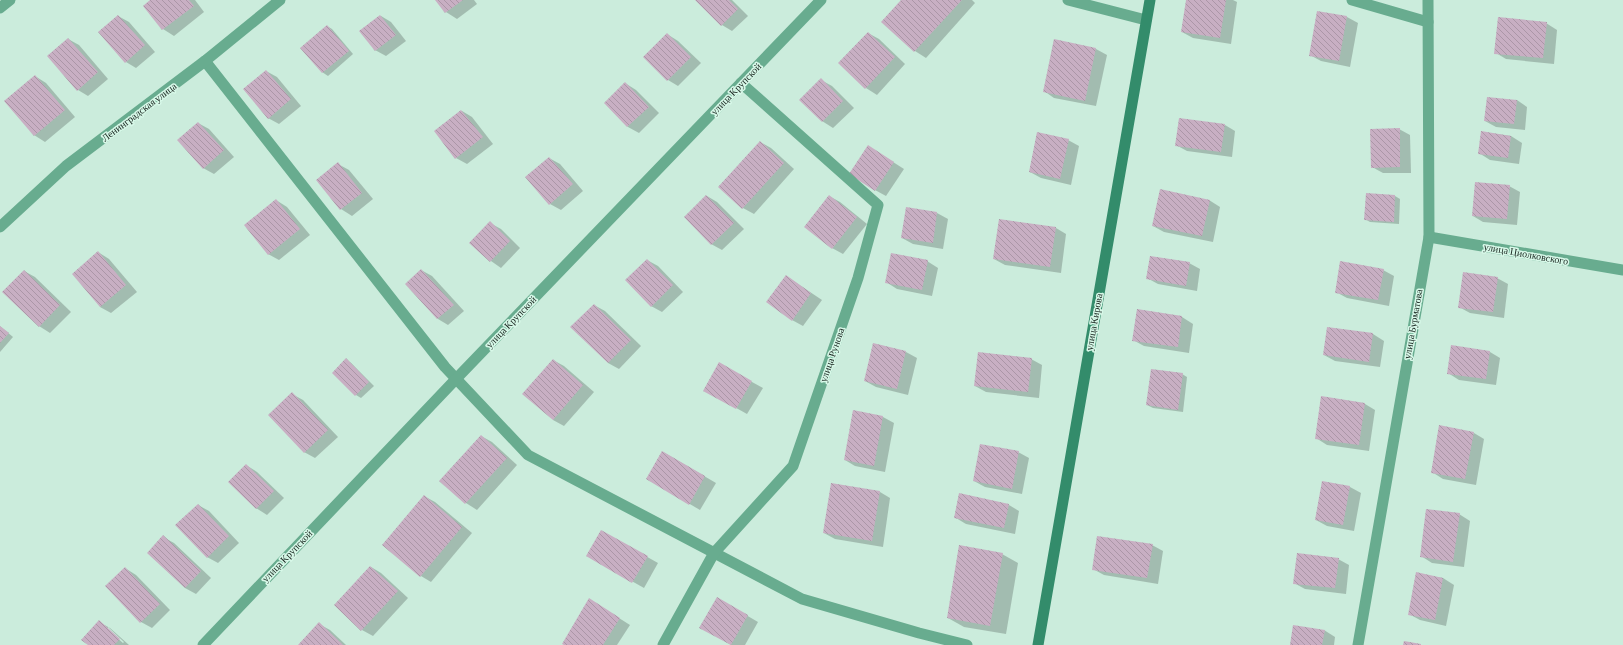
<svg xmlns="http://www.w3.org/2000/svg" width="1623" height="645" viewBox="0 0 1623 645" font-family="'Crimson Pro',serif">
<style>
.shadow{fill:#0003;fill-rule:evenodd}
.building{fill:url(#building-back-hatch)}
.lines{fill:none;stroke-linecap:round;stroke-linejoin:round}
.service{stroke:#68ac8f;stroke-width:11}
.minor{stroke:#68ac8f;stroke-width:11}
.secondary{stroke:#338c6b;stroke-width:11}
.labels{text-anchor:middle;dominant-baseline:central;stroke-width:3;stroke-linejoin:round;paint-order:stroke}
.street-label{font-size:10px;fill:#17241e;stroke:#d8f9e9}
</style>
<defs>
<pattern id="building-back-hatch" width="6" height="6" patternUnits="userSpaceOnUse"><rect width="6" height="6" fill="#c8afc3"/><path d="M-1 5l2 2M0 0l6 6M5-1l2 2" fill="none" stroke="#ab96a7"/></pattern>
</defs>
<rect width="100%" height="100%" fill="#cbecdc"/>
<g class="shadow">
<path d="M152,0H195L204,12L174,36L163,29L144,6Z"/>
<path d="M437,0H474L477,4L457,19L446,12Z"/>
<path d="M696,0H732L748,16L732,31L722,25Z"/>
<path d="M903,0H972L975,3L926,58L915,51L883,22Z"/>
<path d="M1187,0H1233L1237,2L1231,44L1193,38L1182,32Z"/>
<path d="M1318,12L1347,17L1358,23L1350,67L1321,61L1310,55Z"/>
<path d="M118,16L129,22L155,52L136,68L126,62Z"/>
<path d="M381,16L391,22L406,41L386,56L375,50Z"/>
<path d="M1546,23L1557,30L1554,64L1506,59L1496,53Z"/>
<path d="M327,26L332,29L353,54L328,76L322,72Z"/>
<path d="M868,33L879,39L905,64L877,95L866,88L839,63Z"/>
<path d="M667,34L678,41L701,63L678,86L668,80Z"/>
<path d="M68,39L79,45L108,79L88,96L78,90Z"/>
<path d="M1054,40L1096,49L1107,55L1096,106L1054,98L1044,91Z"/>
<path d="M266,71L277,77L301,106L279,124L268,118Z"/>
<path d="M35,76L46,83L75,117L45,142L34,135Z"/>
<path d="M821,80L832,86L854,108L833,128L822,121Z"/>
<path d="M625,83L636,90L659,113L639,133L628,127L605,103Z"/>
<path d="M1517,100L1527,107L1525,130L1496,127L1485,121Z"/>
<path d="M462,111L472,117L493,144L467,164L456,158Z"/>
<path d="M198,123L209,129L234,157L214,174L203,168Z"/>
<path d="M1225,125L1235,131L1232,157L1187,151L1176,145Z"/>
<path d="M1399,129L1410,135L1411,173H1383L1372,167Z"/>
<path d="M1482,132L1511,136L1522,143L1519,164L1490,160L1479,153Z"/>
<path d="M1068,140L1079,146L1071,185L1041,178L1030,172Z"/>
<path d="M760,142L771,148L794,169L754,214L743,208L719,187Z"/>
<path d="M879,153L904,169L886,196L875,190Z"/>
<path d="M549,158L560,164L583,191L561,210L550,204L527,177Z"/>
<path d="M338,164L349,170L373,199L352,216L341,209L317,180Z"/>
<path d="M1509,186L1520,192L1517,225L1483,222L1473,216Z"/>
<path d="M1367,194L1395,196L1400,199L1399,224L1370,222L1365,219Z"/>
<path d="M707,196L717,202L744,229L722,250L711,244Z"/>
<path d="M829,196L840,202L867,224L843,254L832,248Z"/>
<path d="M276,200L287,207L310,235L279,260L268,254Z"/>
<path d="M1209,200L1220,207L1213,242L1164,232L1153,226Z"/>
<path d="M937,213L948,219L943,249L913,244L902,238Z"/>
<path d="M490,223L501,229L520,248L501,268L491,261Z"/>
<path d="M1056,228L1066,234L1061,273L1005,265L994,259Z"/>
<path d="M98,252L109,259L137,292L111,313L100,307Z"/>
<path d="M647,260L658,266L683,292L662,312L651,306Z"/>
<path d="M927,261L938,268L932,296L897,289L886,282Z"/>
<path d="M1189,263L1200,269L1197,291L1158,284L1147,278Z"/>
<path d="M421,270L432,276L464,311L448,325L438,319L406,284Z"/>
<path d="M1383,270L1394,276L1389,306L1347,298L1336,292Z"/>
<path d="M24,271L35,277L71,312L50,333L39,326Z"/>
<path d="M786,276L822,300L803,326L792,320Z"/>
<path d="M1497,278L1508,284L1504,318L1470,313L1459,307Z"/>
<path d="M594,305L605,311L641,346L619,369L608,363Z"/>
<path d="M1137,311L1182,317L1193,324L1189,353L1144,346L1133,340Z"/>
<path d="M0,326L13,337L0,352Z"/>
<path d="M1328,328L1373,334L1384,341L1380,367L1335,361L1324,355Z"/>
<path d="M874,344L906,352L917,358L908,395L876,387L865,381Z"/>
<path d="M1490,352L1500,358L1496,385L1459,380L1448,373Z"/>
<path d="M1031,359L1042,365L1039,398L986,392L975,386Z"/>
<path d="M346,360L351,363L374,386L361,398L356,395Z"/>
<path d="M553,360L564,366L594,392L564,426L553,420Z"/>
<path d="M719,364L763,388L747,414L704,390Z"/>
<path d="M1182,374L1187,377L1183,412L1153,408L1147,405Z"/>
<path d="M292,394L303,400L338,437L315,458L304,452Z"/>
<path d="M1365,404L1375,410L1369,451L1327,445L1316,438Z"/>
<path d="M854,411L883,417L894,423L885,472L855,466L845,460Z"/>
<path d="M1474,433L1484,439L1476,485L1443,479L1432,472Z"/>
<path d="M481,436L492,442L517,465L477,510L466,503L441,481Z"/>
<path d="M663,452L716,483L700,510L647,479Z"/>
<path d="M1018,452L1029,458L1022,494L985,487L974,481Z"/>
<path d="M246,465L257,472L284,498L267,515L256,508Z"/>
<path d="M1323,482L1350,487L1361,493L1354,531L1327,526L1316,520Z"/>
<path d="M880,492L890,498L883,547L835,539L824,533Z"/>
<path d="M424,496L435,502L472,533L431,582L421,576Z"/>
<path d="M198,505L209,511L239,543L218,563L207,557Z"/>
<path d="M1009,505L1019,511L1015,534L966,524L956,518Z"/>
<path d="M1459,514L1470,521L1464,567L1432,563L1421,556Z"/>
<path d="M601,531L658,563L644,588L587,556Z"/>
<path d="M163,537L174,543L211,578L196,594L185,588L148,553Z"/>
<path d="M1152,545L1163,551L1158,584L1104,575L1093,569Z"/>
<path d="M1002,554L1018,563L1006,634L964,627L948,618Z"/>
<path d="M1338,559L1349,565L1346,594L1305,589L1294,583Z"/>
<path d="M371,567L381,573L408,598L373,636L362,630Z"/>
<path d="M125,568L136,575L170,610L152,628L141,622Z"/>
<path d="M1417,574L1443,578L1454,585L1446,626L1420,620L1409,614Z"/>
<path d="M717,598L758,622L745,645H731L700,627Z"/>
<path d="M600,606L630,625L617,645H566Z"/>
<path d="M99,622L110,628L129,645H89ZM108,627L124,642L123,643L108,630Z"/>
<path d="M319,624L330,630L346,645H299Z"/>
<path d="M1324,630L1335,637L1334,645H1291Z"/>
</g>
<g class="building">
<path d="M150,0H189L194,6L162,30L143,6Z"/>
<path d="M435,0H463L445,13Z"/>
<path d="M695,0H729L738,9L721,26Z"/>
<path d="M901,0H962L914,52L881,22Z"/>
<path d="M1186,0H1226L1220,38L1181,32Z"/>
<path d="M1317,11L1347,16L1339,61L1309,56Z"/>
<path d="M118,15L145,45L125,63L98,32Z"/>
<path d="M380,15L396,35L375,51L359,31Z"/>
<path d="M1498,17L1547,22L1543,58L1494,54Z"/>
<path d="M327,25L349,51L322,73L300,48Z"/>
<path d="M868,32L895,57L865,89L838,63Z"/>
<path d="M667,33L691,57L667,81L643,57Z"/>
<path d="M68,38L98,72L77,91L47,56Z"/>
<path d="M1054,39L1096,48L1085,101L1043,92Z"/>
<path d="M266,70L291,99L268,119L243,89Z"/>
<path d="M35,75L65,110L34,136L4,101Z"/>
<path d="M821,78L843,101L822,122L799,100Z"/>
<path d="M625,82L649,107L627,127L604,103Z"/>
<path d="M1487,97L1517,100L1514,124L1484,121Z"/>
<path d="M461,110L483,137L455,159L434,131Z"/>
<path d="M1179,118L1225,124L1221,152L1175,146Z"/>
<path d="M198,122L224,150L203,169L177,140Z"/>
<path d="M1400,128V167L1371,168L1370,129Z"/>
<path d="M1481,131L1511,136L1508,158L1478,154Z"/>
<path d="M1037,132L1069,139L1060,179L1029,172Z"/>
<path d="M760,141L784,163L742,209L718,187Z"/>
<path d="M868,145L894,162L875,191L849,174Z"/>
<path d="M549,157L573,184L549,205L525,177Z"/>
<path d="M338,162L362,193L340,210L316,180Z"/>
<path d="M1475,182L1510,185L1507,219L1472,216Z"/>
<path d="M1160,189L1210,200L1202,236L1152,226Z"/>
<path d="M1366,193L1395,195L1394,222L1364,220Z"/>
<path d="M706,195L734,223L711,245L684,217Z"/>
<path d="M829,195L857,217L832,249L804,227Z"/>
<path d="M276,199L300,229L268,255L244,225Z"/>
<path d="M906,207L937,212L933,243L901,238Z"/>
<path d="M999,219L1056,227L1050,267L993,259Z"/>
<path d="M490,221L510,241L490,262L469,243Z"/>
<path d="M98,251L126,285L100,307L72,274Z"/>
<path d="M891,253L928,260L922,290L885,283Z"/>
<path d="M1150,256L1190,262L1186,286L1146,279Z"/>
<path d="M647,259L673,285L651,307L625,280Z"/>
<path d="M1340,261L1384,269L1378,300L1335,293Z"/>
<path d="M421,269L454,305L437,319L405,284Z"/>
<path d="M24,270L60,305L39,327L2,292Z"/>
<path d="M1463,272L1498,277L1493,312L1458,308Z"/>
<path d="M786,275L811,293L792,321L766,302Z"/>
<path d="M594,304L631,340L608,363L570,327Z"/>
<path d="M1137,309L1182,316L1178,347L1132,341Z"/>
<path d="M0,326L9,333L0,343Z"/>
<path d="M1327,327L1373,333L1369,362L1323,355Z"/>
<path d="M873,343L906,351L897,389L864,381Z"/>
<path d="M1451,345L1490,351L1486,379L1447,374Z"/>
<path d="M978,352L1032,358L1028,392L974,386Z"/>
<path d="M346,358L369,382L355,396L332,373Z"/>
<path d="M553,359L583,385L553,420L522,394Z"/>
<path d="M719,362L752,381L736,409L703,391Z"/>
<path d="M1151,369L1183,373L1178,410L1146,405Z"/>
<path d="M292,392L328,430L304,453L268,415Z"/>
<path d="M1321,396L1365,403L1359,445L1315,439Z"/>
<path d="M853,410L883,416L874,466L844,460Z"/>
<path d="M1439,425L1474,432L1465,479L1431,473Z"/>
<path d="M481,435L507,458L465,504L439,481Z"/>
<path d="M980,444L1019,451L1012,489L973,481Z"/>
<path d="M662,451L705,476L689,505L646,479Z"/>
<path d="M246,464L274,491L256,509L228,482Z"/>
<path d="M1322,481L1350,486L1343,525L1315,520Z"/>
<path d="M831,483L880,491L872,541L823,533Z"/>
<path d="M959,493L1009,504L1004,528L954,518Z"/>
<path d="M424,495L462,527L420,577L382,545Z"/>
<path d="M198,504L229,536L207,558L175,525Z"/>
<path d="M1426,509L1460,513L1453,562L1420,557Z"/>
<path d="M601,530L648,556L632,583L586,556Z"/>
<path d="M163,535L201,571L185,588L147,553Z"/>
<path d="M1097,536L1153,544L1147,578L1092,570Z"/>
<path d="M959,545L1003,553L990,626L947,618Z"/>
<path d="M1297,553L1339,558L1335,588L1293,584Z"/>
<path d="M370,566L398,591L361,631L334,605Z"/>
<path d="M125,567L160,604L140,623L105,586Z"/>
<path d="M1416,572L1443,578L1435,620L1408,615Z"/>
<path d="M717,597L748,615L731,645L699,628Z"/>
<path d="M589,598L620,618L603,645H564L562,644Z"/>
<path d="M99,620L120,639L114,645H88L81,640Z"/>
<path d="M319,622L343,645H298Z"/>
<path d="M1293,625L1325,630L1322,645H1290Z"/>
<path d="M1404,641L1421,644V645H1403Z"/>
</g>
<g class="lines">
<g class="service">
<path d="M1068,0L1146,20"/>
<path d="M1352,0L1428,22"/>
<path d="M205,61L445,367L528,455L802,599L919,633L967,645"/>
</g>
<g class="minor">
<path d="M0,8L10,0"/>
<path d="M0,227L66,166L205,61L280,0"/>
<path d="M1429,237L1623,270"/>
<path d="M203,645L455,380L821,0"/>
<path d="M663,645L714,553L793,466L858,278L878,205L741,83"/>
<path d="M1358,645L1429,237L1428,0"/>
</g>
<path class="secondary" d="M1038,645L1150,0"/>
</g>
<g class="labels">
<g class="street-label">
<text transform="translate(736 89) rotate(-46)">улица Крупской</text>
<text transform="translate(139 112) rotate(-37)">Ленинградская улица</text>
<text transform="translate(1526 254) rotate(10)">улица Циолковского</text>
<text transform="translate(511 322) rotate(-46)">улица Крупской</text>
<text transform="translate(1094 322) rotate(-80)">улица Кирова</text>
<text transform="translate(1413 324) rotate(-80)">улица Бурматова</text>
<text transform="translate(832 355) rotate(-71)">улица Рунова</text>
<text transform="translate(287 556) rotate(-46)">улица Крупской</text>
</g>
</g>
</svg>
